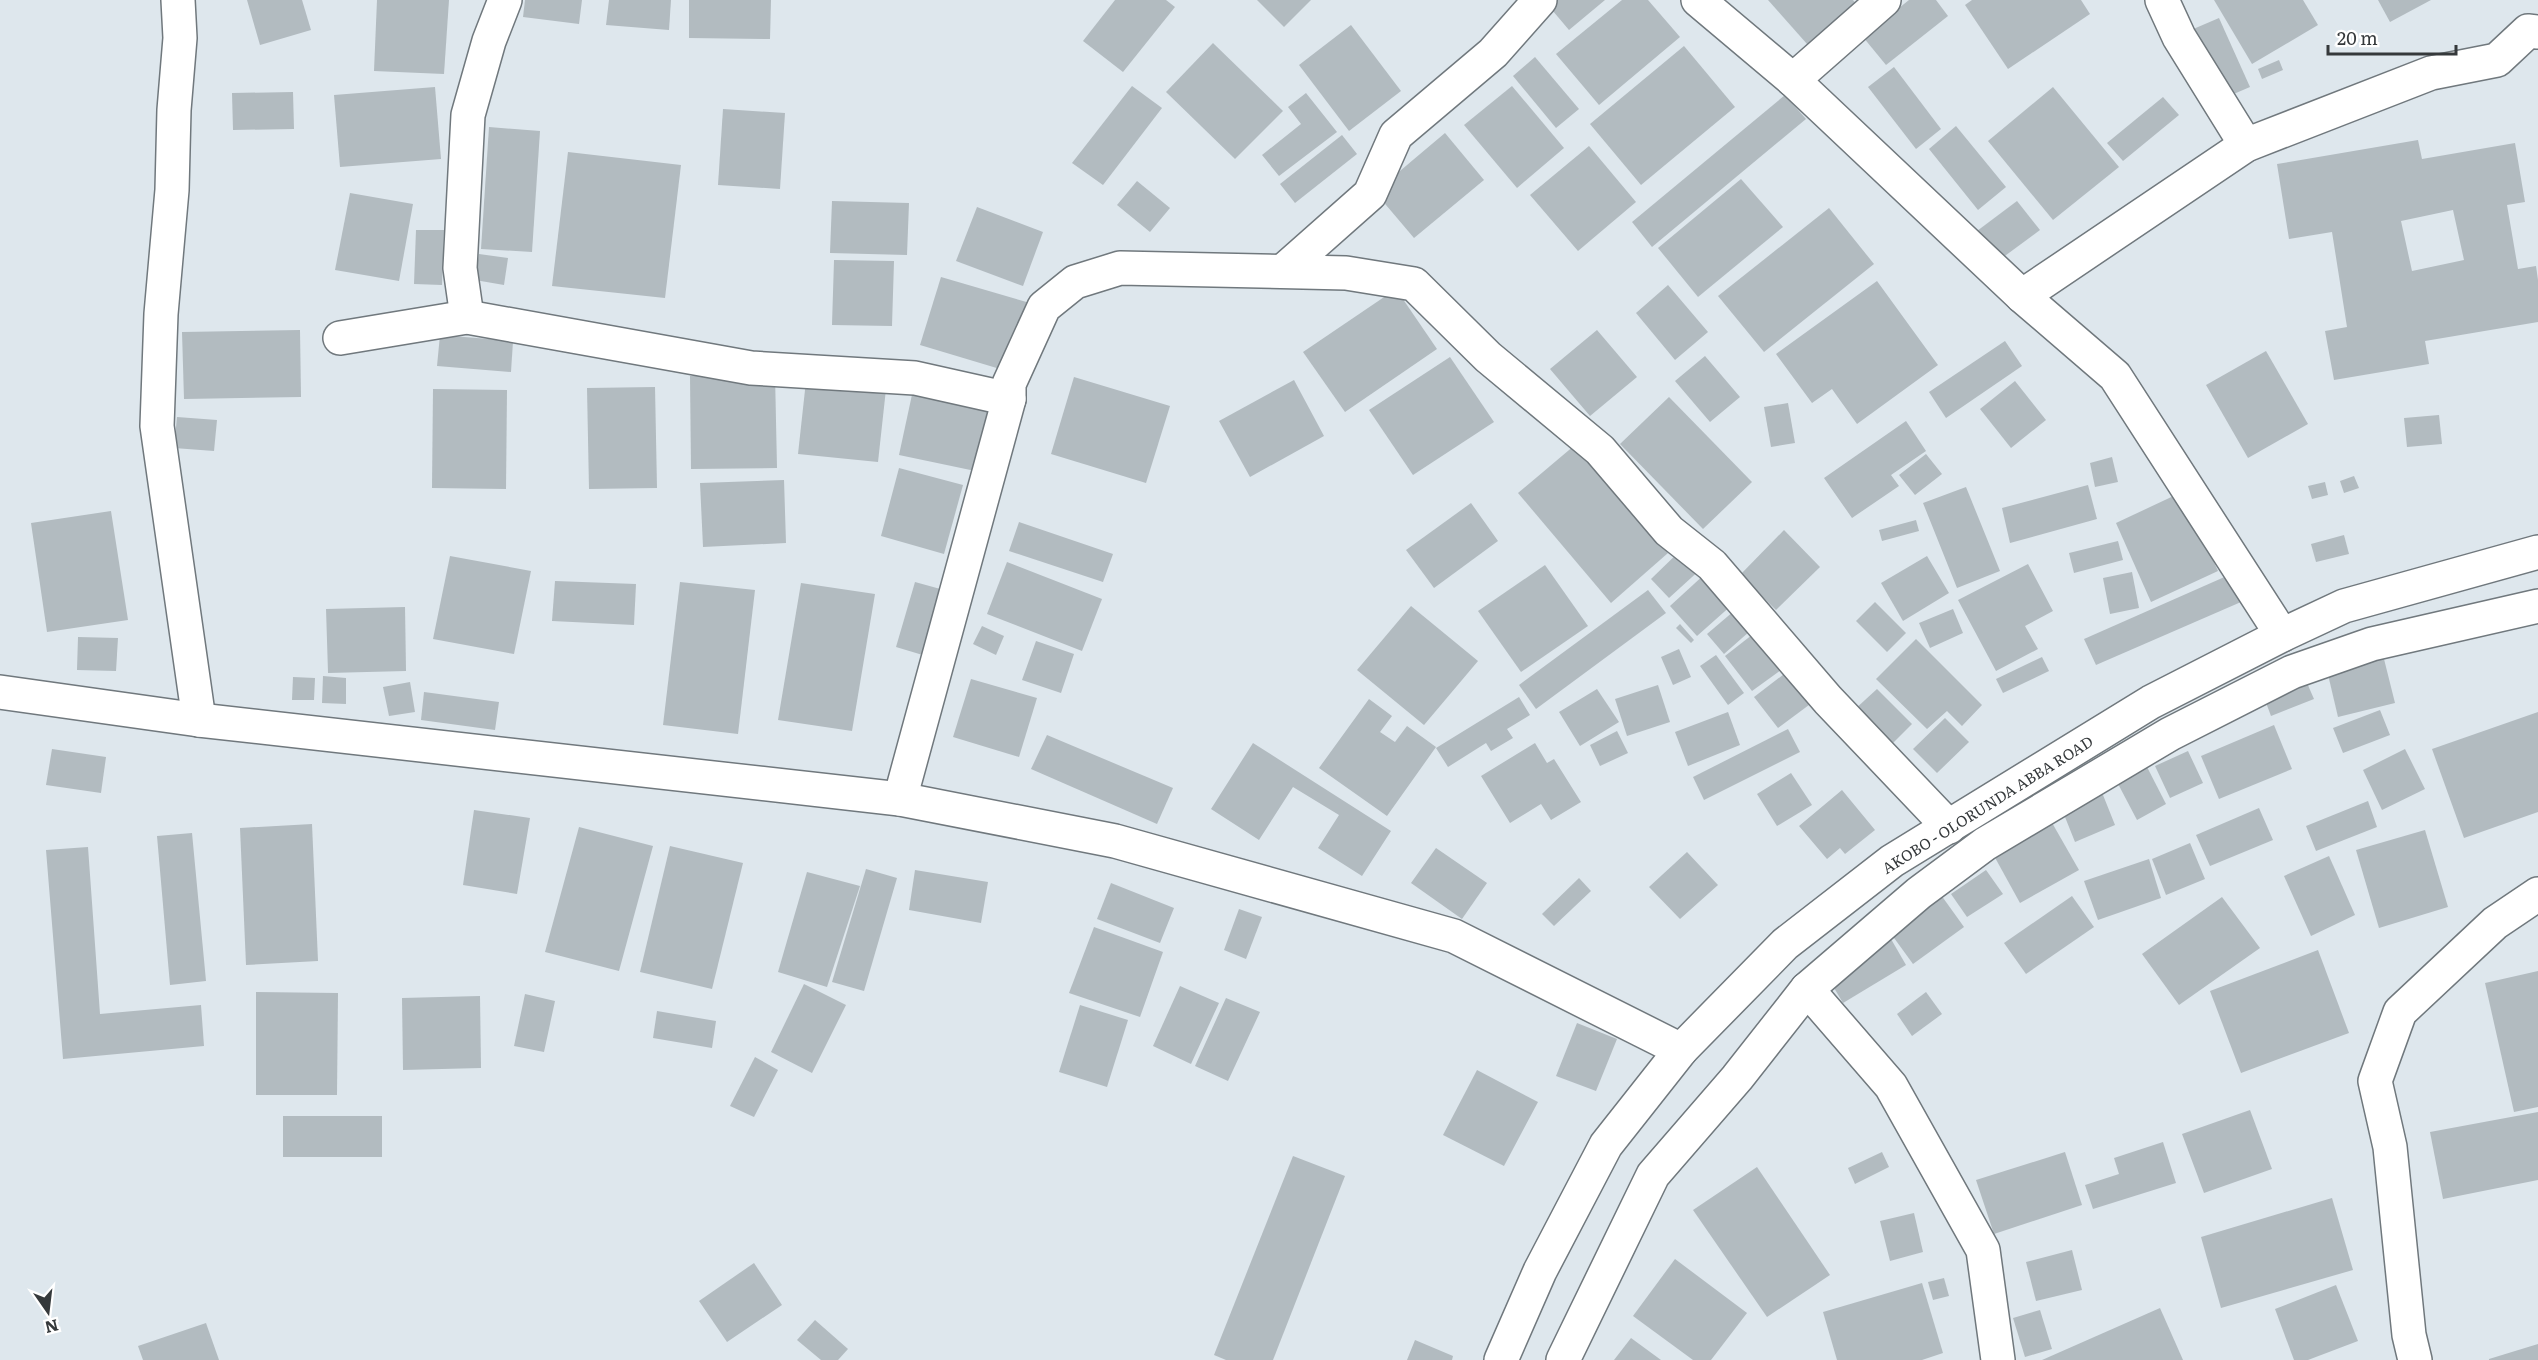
<svg xmlns="http://www.w3.org/2000/svg" width="2538" height="1360" viewBox="0 0 2538 1360" font-family="Literata,serif">
<style>
.building{fill:#b2bbc0;fill-rule:evenodd}
.lines{fill:none;stroke-linecap:round;stroke-linejoin:round}
.street-casing{stroke:#70787d;stroke-width:36}
.secondary-casing{stroke:#70787d;stroke-width:36}
.street{stroke:#fff;stroke-width:33}
.secondary{stroke:#fff;stroke-width:33}
.labels{text-anchor:middle;dominant-baseline:central;stroke-width:6;stroke-linejoin:round;paint-order:stroke}
.street-label{font-size:15px;fill:#35393b;stroke:#fff}
</style>
<rect width="100%" height="100%" fill="#dee7ed"/>
<g class="building">
<path d="M247,0H302L311,30L260,45Z"/>
<path d="M377,0H449L444,74L374,71Z"/>
<path d="M525,0H582L579,24L523,17Z"/>
<path d="M609,0H671L669,30L606,25Z"/>
<path d="M689,0H771L770,39L689,38Z"/>
<path d="M1115,0H1166L1175,7L1123,72L1083,41Z"/>
<path d="M1257,0H1311L1284,27Z"/>
<path d="M1551,0H1605L1569,30L1547,4Z"/>
<path d="M1622,0H1648L1680,37L1599,105L1556,54Z"/>
<path d="M1768,0H1853L1857,5L1815,53Z"/>
<path d="M1909,0H1936L1948,16L1886,65L1863,37Z"/>
<path d="M1972,0H2081L2090,14L2008,69L1965,5Z"/>
<path d="M2214,0H2303L2318,25L2252,64Z"/>
<path d="M2378,0H2431L2390,22Z"/>
<path d="M2219,18L2250,87L2222,99L2191,30Z"/>
<path d="M1351,25L1401,91L1349,131L1299,65Z"/>
<path d="M1213,43L1283,111L1235,159L1166,92Z"/>
<path d="M1684,46L1735,107L1641,185L1590,124Z"/>
<path d="M1535,57L1579,109L1556,128L1513,76Z"/>
<path d="M2279,60L2283,70L2262,79L2258,69Z"/>
<path d="M1894,67L1941,129L1916,149L1868,87Z"/>
<path d="M1132,86L1162,108L1103,185L1072,163Z"/>
<path d="M1512,86L1564,148L1517,188L1464,125Z"/>
<path d="M435,87L441,159L340,167L334,95Z"/>
<path d="M2053,87L2119,167L2053,220L1988,141Z"/>
<path d="M293,92L294,129L233,130L232,93Z"/>
<path d="M1306,93L1337,132L1279,176L1262,155L1301,124L1288,107Z"/>
<path d="M1785,95L1806,119L1652,247L1632,222Z"/>
<path d="M2163,97L2179,115L2123,161L2107,143Z"/>
<path d="M723,109L785,113L780,189L718,185Z"/>
<path d="M1956,126L2006,187L1978,210L1929,149Z"/>
<path d="M489,127L540,131L532,252L481,249Z"/>
<path d="M1445,133L1484,180L1414,238L1375,192Z"/>
<path d="M1342,135L1357,154L1295,203L1280,184Z"/>
<path d="M2418,140L2422,159L2515,143L2525,202L2507,205L2518,269L2536,266L2538,280V322L2425,341L2429,364L2334,380L2325,331L2347,327L2332,232L2289,239L2277,164ZM2453,210L2464,260L2412,271L2401,221Z"/>
<path d="M1589,146L1636,202L1578,251L1530,195Z"/>
<path d="M568,152L681,165L665,298L552,286Z"/>
<path d="M1741,179L1783,227L1698,297L1658,248Z"/>
<path d="M1137,181L1170,208L1150,232L1117,205Z"/>
<path d="M350,193L413,204L399,281L335,270Z"/>
<path d="M832,201L909,203L907,255L830,253Z"/>
<path d="M2017,201L2040,230L1994,264L1973,234Z"/>
<path d="M977,207L1043,232L1023,286L956,261Z"/>
<path d="M1829,208L1874,264L1764,352L1718,296Z"/>
<path d="M416,230H444L442,285L414,284Z"/>
<path d="M479,254L508,258L504,285L475,280Z"/>
<path d="M834,260L894,261L892,326L832,325Z"/>
<path d="M941,277L1030,303L1010,372L920,345Z"/>
<path d="M1877,281L1938,365L1857,424L1832,389L1812,403L1776,354Z"/>
<path d="M1668,285L1708,332L1675,360L1636,313Z"/>
<path d="M1396,289L1437,349L1345,412L1303,352Z"/>
<path d="M300,330L301,397L184,399L182,332Z"/>
<path d="M1597,330L1637,377L1590,416L1550,369Z"/>
<path d="M440,335L513,341L511,372L437,366Z"/>
<path d="M2005,341L2022,366L1946,418L1929,392Z"/>
<path d="M2266,351L2308,424L2248,458L2206,385Z"/>
<path d="M1705,356L1740,397L1710,422L1675,381Z"/>
<path d="M1450,357L1494,422L1413,475L1369,410Z"/>
<path d="M775,374L777,468L691,469L690,376Z"/>
<path d="M1074,377L1170,406L1146,483L1051,454Z"/>
<path d="M1294,380L1324,436L1250,477L1219,421Z"/>
<path d="M806,381L886,389L878,462L798,454Z"/>
<path d="M2015,381L2046,420L2011,448L1980,409Z"/>
<path d="M655,387L657,488L589,489L587,388Z"/>
<path d="M433,389L507,390L506,489L432,488Z"/>
<path d="M913,390L995,408L980,472L899,455Z"/>
<path d="M1669,397L1752,482L1703,529L1620,444Z"/>
<path d="M1788,403L1795,443L1771,447L1764,407Z"/>
<path d="M2439,415L2442,444L2407,447L2404,418Z"/>
<path d="M177,417L217,420L214,451L174,448Z"/>
<path d="M1906,421L1926,451L1891,475L1899,486L1852,518L1824,478Z"/>
<path d="M1575,445L1668,553L1611,603L1518,493Z"/>
<path d="M1926,454L1942,474L1915,495L1899,475Z"/>
<path d="M2112,457L2118,482L2095,487L2090,463Z"/>
<path d="M899,468L963,485L944,554L881,536Z"/>
<path d="M2354,476L2359,488L2344,493L2340,481Z"/>
<path d="M784,480L786,543L703,547L700,483Z"/>
<path d="M2325,482L2328,495L2312,499L2308,486Z"/>
<path d="M2088,485L2097,519L2010,543L2002,508Z"/>
<path d="M1966,487L2000,571L1957,588L1923,503Z"/>
<path d="M2182,492L2218,571L2151,602L2116,523Z"/>
<path d="M1471,503L1498,541L1434,588L1406,550Z"/>
<path d="M111,511L128,620L47,632L31,523Z"/>
<path d="M1916,520L1919,531L1882,541L1879,530Z"/>
<path d="M1019,522L1113,554L1103,582L1009,551Z"/>
<path d="M1784,530L1820,567L1776,610L1740,575Z"/>
<path d="M2344,535L2349,554L2316,562L2311,544Z"/>
<path d="M2118,541L2123,560L2074,573L2069,553Z"/>
<path d="M1684,547L1703,567L1669,598L1651,579Z"/>
<path d="M450,556L531,571L514,654L433,639Z"/>
<path d="M1927,556L1949,593L1903,621L1881,583Z"/>
<path d="M1007,562L1102,599L1082,651L987,614Z"/>
<path d="M2028,564L2053,611L2025,626L2038,649L1996,671L1958,600Z"/>
<path d="M1545,565L1588,626L1521,672L1478,611Z"/>
<path d="M2132,572L2139,608L2110,614L2103,578Z"/>
<path d="M1706,573L1733,604L1697,636L1670,606Z"/>
<path d="M2229,575L2241,602L2096,665L2084,639Z"/>
<path d="M555,581L636,584L634,625L552,621Z"/>
<path d="M680,582L755,590L738,734L663,725Z"/>
<path d="M915,582L944,590L926,656L896,647Z"/>
<path d="M801,583L875,594L852,731L778,720Z"/>
<path d="M1648,590L1666,613L1536,709L1519,685Z"/>
<path d="M1875,602L1906,633L1887,652L1856,621Z"/>
<path d="M1411,606L1478,661L1424,725L1357,670Z"/>
<path d="M405,607L406,671L328,673L326,609Z"/>
<path d="M1953,609L1963,633L1930,648L1919,623Z"/>
<path d="M1734,611L1750,631L1724,654L1707,634Z"/>
<path d="M1680,624L1694,640L1691,643L1676,628Z"/>
<path d="M982,626L1004,636L996,655L973,644Z"/>
<path d="M1757,631L1785,667L1752,691L1725,656Z"/>
<path d="M78,637L118,638L116,671L77,670Z"/>
<path d="M1916,639L1982,705L1962,726L1947,711L1927,729L1876,679Z"/>
<path d="M1036,641L1074,654L1061,693L1022,680Z"/>
<path d="M1679,649L1691,677L1673,685L1661,657Z"/>
<path d="M2382,651L2395,703L2338,717L2326,666Z"/>
<path d="M1716,655L1744,693L1728,705L1700,666Z"/>
<path d="M2042,657L2049,671L2003,693L1996,679Z"/>
<path d="M1788,671L1813,702L1778,728L1754,697Z"/>
<path d="M323,676L346,678V704L322,703Z"/>
<path d="M2304,676L2314,699L2271,716L2262,692Z"/>
<path d="M293,677L315,678L314,700H292Z"/>
<path d="M971,679L1037,698L1019,757L953,737Z"/>
<path d="M410,682L415,712L389,716L383,687Z"/>
<path d="M1658,685L1670,722L1627,736L1615,699Z"/>
<path d="M1597,689L1619,722L1580,746L1559,712Z"/>
<path d="M1877,689L1912,724L1889,747L1853,711Z"/>
<path d="M424,692L499,702L495,730L421,720Z"/>
<path d="M1519,697L1530,715L1507,729L1513,738L1491,751L1486,743L1448,767L1436,748Z"/>
<path d="M1369,699L1392,716L1380,732L1395,742L1407,726L1436,747L1387,816L1319,768Z"/>
<path d="M2380,710L2390,735L2343,753L2333,728Z"/>
<path d="M1728,712L1740,745L1688,766L1675,732Z"/>
<path d="M2538,712V812L2464,838L2432,749Z"/>
<path d="M1945,718L1969,742L1937,773L1913,749Z"/>
<path d="M2274,725L2292,769L2219,799L2201,756Z"/>
<path d="M1788,729L1800,752L1704,800L1693,777Z"/>
<path d="M1617,731L1628,753L1600,766L1590,745Z"/>
<path d="M1047,735L1173,788L1157,824L1031,769Z"/>
<path d="M1253,743L1391,831L1362,876L1318,848L1339,815L1293,787L1259,840L1211,809Z"/>
<path d="M1535,743L1547,763L1554,759L1581,802L1551,820L1541,804L1510,823L1481,776Z"/>
<path d="M52,749L106,757L101,793L46,785Z"/>
<path d="M2405,749L2425,789L2382,810L2363,770Z"/>
<path d="M2188,751L2203,783L2170,798L2155,766Z"/>
<path d="M2146,765L2166,804L2137,820L2116,780Z"/>
<path d="M1791,773L1812,805L1777,826L1757,794Z"/>
<path d="M2099,785L2115,825L2075,842L2059,802Z"/>
<path d="M1842,790L1875,830L1845,854L1840,848L1827,859L1799,826Z"/>
<path d="M2368,801L2377,827L2316,851L2306,826Z"/>
<path d="M2259,808L2273,840L2210,866L2196,835Z"/>
<path d="M474,810L530,818L517,894L463,885Z"/>
<path d="M2051,821L2079,870L2020,903L1993,854Z"/>
<path d="M312,824L318,961L246,965L240,828Z"/>
<path d="M579,827L653,846L619,971L545,952Z"/>
<path d="M2425,830L2448,907L2379,928L2356,850Z"/>
<path d="M192,833L206,981L170,985L157,836Z"/>
<path d="M2190,843L2205,879L2166,895L2152,859Z"/>
<path d="M670,846L743,863L712,989L640,972Z"/>
<path d="M88,847L100,1014L201,1005L204,1046L63,1059L46,850Z"/>
<path d="M1436,848L1487,883L1462,919L1411,883Z"/>
<path d="M1687,852L1718,885L1680,919L1649,887Z"/>
<path d="M2329,856L2355,915L2311,936L2284,876Z"/>
<path d="M2149,859L2161,898L2098,920L2084,881Z"/>
<path d="M866,869L897,878L864,991L832,982Z"/>
<path d="M915,870L988,882L981,923L909,910Z"/>
<path d="M1986,870L2003,894L1967,917L1951,894Z"/>
<path d="M807,872L860,886L827,987L778,972Z"/>
<path d="M1579,878L1591,891L1554,926L1542,914Z"/>
<path d="M1111,883L1174,908L1160,943L1097,919Z"/>
<path d="M1941,895L1964,927L1913,964L1889,931Z"/>
<path d="M2072,896L2094,927L2026,974L2004,943Z"/>
<path d="M2222,897L2260,948L2179,1005L2142,954Z"/>
<path d="M1239,909L1262,917L1246,959L1224,950Z"/>
<path d="M1094,927L1163,952L1140,1017L1069,993Z"/>
<path d="M1891,939L1906,965L1843,1003L1827,976Z"/>
<path d="M2318,950L2349,1033L2241,1073L2210,991Z"/>
<path d="M2538,971V1107L2514,1112L2485,983Z"/>
<path d="M804,984L846,1005L812,1073L771,1052Z"/>
<path d="M1180,986L1219,1003L1191,1064L1153,1046Z"/>
<path d="M256,992L338,993L337,1095H256Z"/>
<path d="M1926,992L1942,1014L1912,1036L1897,1014Z"/>
<path d="M525,994L555,1001L544,1052L514,1046Z"/>
<path d="M480,996L481,1068L403,1070L402,998Z"/>
<path d="M1226,998L1260,1012L1228,1081L1195,1066Z"/>
<path d="M1080,1005L1128,1020L1107,1087L1059,1072Z"/>
<path d="M657,1011L716,1021L712,1048L653,1038Z"/>
<path d="M1577,1023L1617,1039L1596,1091L1556,1076Z"/>
<path d="M755,1057L778,1070L754,1117L730,1106Z"/>
<path d="M1477,1070L1538,1102L1504,1166L1443,1135Z"/>
<path d="M2250,1110L2272,1169L2204,1193L2182,1134Z"/>
<path d="M2538,1112V1180L2443,1199L2430,1132Z"/>
<rect x="283" y="1116" width="99" height="41"/>
<path d="M2163,1142L2176,1183L2093,1209L2085,1185L2119,1174L2114,1158Z"/>
<path d="M1882,1152L1889,1167L1855,1184L1848,1168Z"/>
<path d="M2065,1152L2082,1205L1994,1234L1976,1180Z"/>
<path d="M1293,1156L1345,1176L1273,1360H1226L1214,1355Z"/>
<path d="M1757,1167L1830,1275L1767,1317L1693,1210Z"/>
<path d="M2332,1198L2353,1270L2221,1308L2201,1237Z"/>
<path d="M1914,1213L1923,1252L1890,1261L1880,1221Z"/>
<path d="M2072,1250L2082,1290L2036,1301L2026,1262Z"/>
<path d="M1675,1259L1747,1313L1711,1360H1693L1633,1316Z"/>
<path d="M754,1263L782,1305L727,1342L699,1301Z"/>
<path d="M1944,1278L1949,1296L1933,1300L1928,1282Z"/>
<path d="M1922,1283L1943,1353L1922,1360H1837L1823,1312Z"/>
<path d="M2336,1285L2358,1341L2308,1360H2294L2275,1309Z"/>
<path d="M2160,1308L2183,1360H2042Z"/>
<path d="M2040,1310L2052,1349L2025,1357L2013,1318Z"/>
<path d="M815,1320L848,1349L838,1360H821L797,1340Z"/>
<path d="M206,1323L219,1360H143L138,1346Z"/>
<path d="M1631,1338L1661,1360H1614Z"/>
<path d="M1415,1340L1453,1356L1452,1360H1407Z"/>
<path d="M2538,1344V1360H2489V1359Z"/>
</g>
<g class="lines">
<defs>
<g id="street">
<path d="M178,0L180,38L174,110L172,190L161,314L157,426L199,720"/>
<path d="M1698,0L1793,80L2022,296L2115,376L2282,635"/>
<path d="M2162,0L2179,37L2246,145"/>
<path d="M1793,80L1884,0"/>
<path d="M1283,271L1370,194L1396,135L1493,53L1540,0"/>
<path d="M2022,296L2246,145L2431,73L2497,60L2528,31L2538,32"/>
<path d="M467,317L460,268L468,115L489,41L505,0"/>
<path d="M340,338L467,317L751,368L915,378L1009,399"/>
<path d="M900,799L1009,399V384L1044,307L1075,282L1120,268L1346,273L1414,284L1488,357L1600,450L1669,531L1712,565L1828,700L1949,827"/>
<path d="M1807,989L1891,1086L1983,1250L1998,1360"/>
<path d="M2415,1360L2409,1335L2390,1147L2375,1081L2400,1012L2495,923L2538,894"/>
</g>
<g id="secondary">
<path d="M0,692L199,720L900,799L1115,841L1454,936L1681,1050"/>
<path d="M1501,1360L1540,1271L1606,1145L1681,1050L1785,944L1892,861L2151,702L2282,635L2344,606L2538,552"/>
<path d="M1563,1360L1653,1175L1737,1078L1807,989L1919,893L1985,844L2170,734L2292,672L2372,644L2538,606"/>
</g>
</defs>
<use href="#street" class="street-casing"/>
<use href="#secondary" class="secondary-casing"/>
<use href="#street" class="street"/>
<use href="#secondary" class="secondary"/>
</g>
<g class="labels">
<g class="street-label">
<text transform="translate(1987 804) rotate(-32)">AKOBO - OLORUNDA ABBA ROAD</text>
</g>
</g>
<g transform="translate(48 1312) rotate(166)" stroke="#ffffff" stroke-width="4.5" paint-order="stroke">
<path d="M0-4.5L10 22L0 15L-10 22Z" fill="#35393b"/>
<text y="-9" font-size="16" font-weight="bold" text-anchor="middle" fill="#35393b">N</text>
</g>
<path d="M2328 45v9h128v-9" fill="none" stroke="#35393b" stroke-width="3"/>
<text x="2337" y="45" font-size="18" fill="#35393b" stroke="#ffffff" stroke-width="4.5" paint-order="stroke">20 m</text>
</svg>
